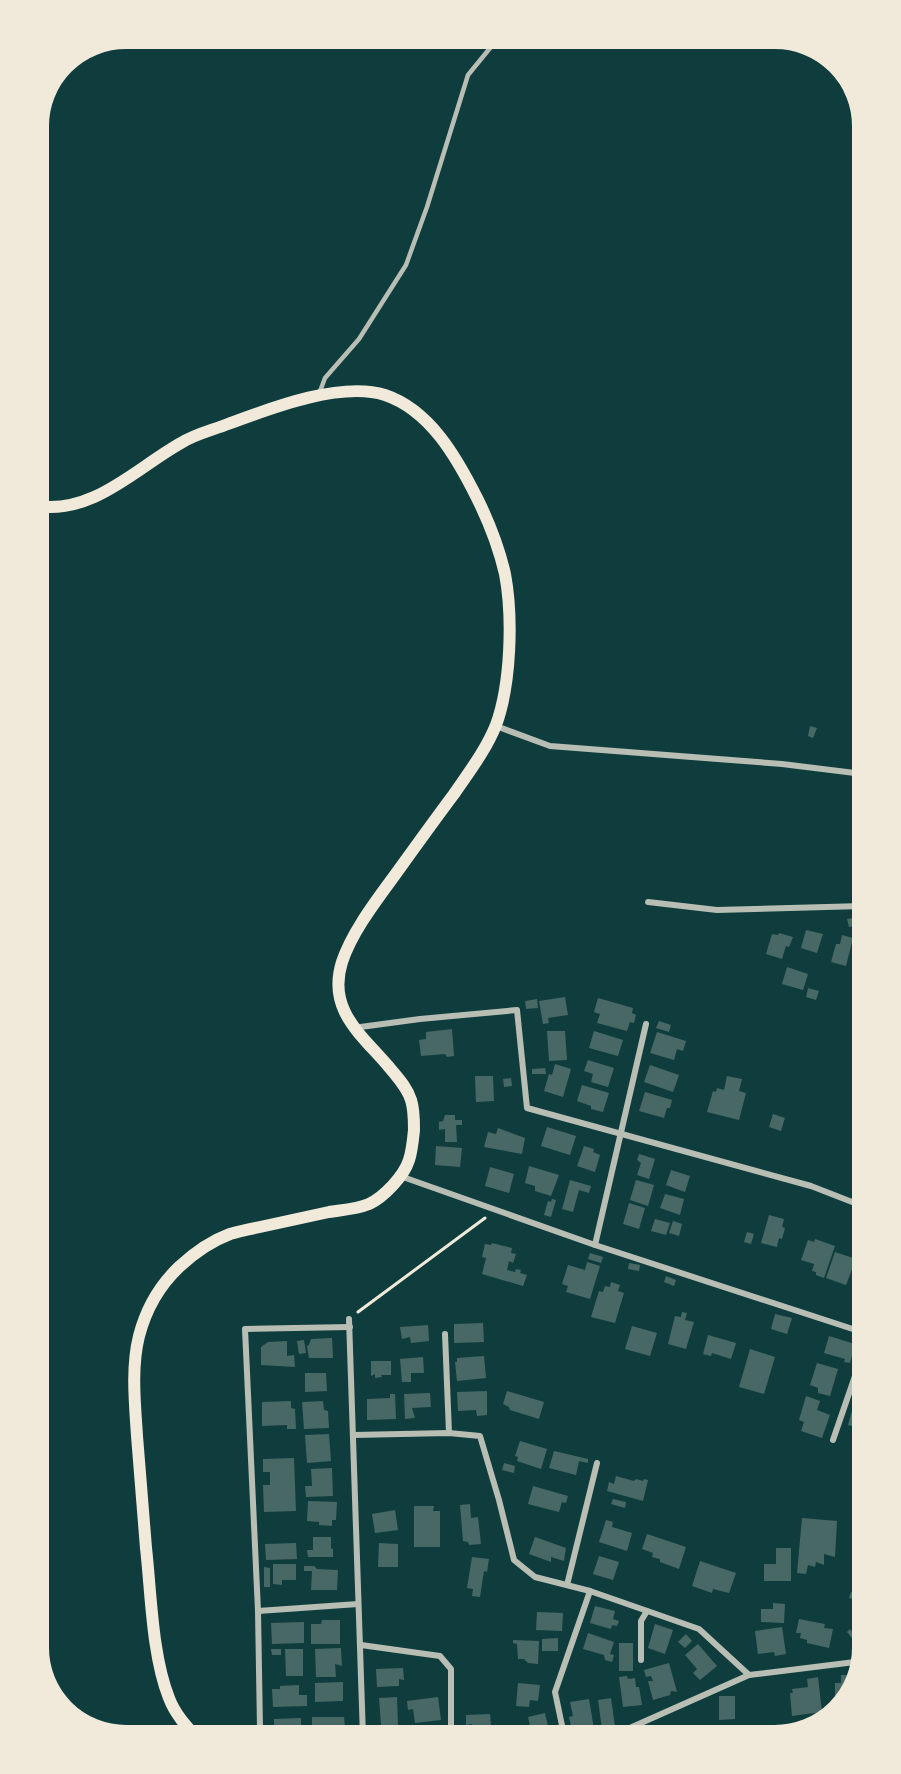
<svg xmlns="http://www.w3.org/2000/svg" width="901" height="1774" viewBox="0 0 901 1774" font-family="Barlow,sans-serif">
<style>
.building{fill:#486865}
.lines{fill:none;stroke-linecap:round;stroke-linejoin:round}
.path{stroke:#f1e9da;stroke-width:3}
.service{stroke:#b8beb3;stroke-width:4.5}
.minor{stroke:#b8beb3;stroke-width:6}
.secondary{stroke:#f1e9da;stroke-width:12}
.rim{fill:none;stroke:#f1e9da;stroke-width:8}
</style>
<rect width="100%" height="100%" fill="#0f3d3e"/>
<g class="building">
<path d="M810,726L817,728L813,738L808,736Z"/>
<path d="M860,917L861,925L849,927L847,919Z"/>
<path d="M806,930L823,934L817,953L801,948Z"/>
<path d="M779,933L793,937L789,947L786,946L782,959L766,954L772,934L778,935Z"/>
<path d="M842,935L853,938L846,966L831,962L836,944H840Z"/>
<path d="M787,967L808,974L803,990L782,984Z"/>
<path d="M808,988L819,991L816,1000L806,997Z"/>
<path d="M565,997L568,1015L548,1018L549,1023L543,1024L539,1001Z"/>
<path d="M598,998L633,1008L632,1013L636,1015L634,1023L630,1022L627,1031L597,1023L600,1014L594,1012Z"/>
<path d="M537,999L538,1008L526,1009L525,1001Z"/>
<path d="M659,1021L671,1025L669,1032L656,1028Z"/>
<path d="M452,1029L454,1056L447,1057L445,1054L421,1056L419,1040L426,1039V1032Z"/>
<path d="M547,1031H565L567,1060L549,1061Z"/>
<path d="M594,1031L623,1040L618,1056L589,1048Z"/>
<path d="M657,1032L686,1041L683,1051L677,1049L674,1060L650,1053Z"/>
<path d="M588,1060L614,1068L608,1087L591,1082L593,1074L584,1071Z"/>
<path d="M555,1064L571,1069L563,1097L544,1091L549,1074L552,1075Z"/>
<path d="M650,1065L679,1075L673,1092L644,1082Z"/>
<path d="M545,1068L546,1074H532V1069Z"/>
<path d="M475,1076H493L494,1101L476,1102Z"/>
<path d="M727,1076L742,1079L739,1091L746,1093L739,1120L707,1112L713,1091L716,1092L717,1088L724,1090Z"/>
<path d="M511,1078L512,1086L504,1087L503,1079Z"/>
<path d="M582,1085L609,1093L603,1112L591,1109V1106L577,1101Z"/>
<path d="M645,1092L672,1100L670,1108H667L664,1118L639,1111Z"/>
<path d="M773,1114L785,1118L781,1131L769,1127Z"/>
<path d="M445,1115H455V1120H462V1125H456L457,1142H445V1129L439,1130V1122L443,1121Z"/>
<path d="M547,1127L576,1136L570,1155L541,1146Z"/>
<path d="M498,1128L525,1138L522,1154L484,1147L488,1132L496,1134Z"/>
<path d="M436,1146L462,1148L460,1167L435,1165Z"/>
<path d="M584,1146L594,1149L593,1152L600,1155L595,1172L577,1166Z"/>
<path d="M639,1154L655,1159L649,1179L637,1175L641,1163L637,1160Z"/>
<path d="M529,1166L559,1175L551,1196L535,1191V1186L525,1183Z"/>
<path d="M490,1167L514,1174L509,1193L485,1186Z"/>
<path d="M671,1170L690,1176L685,1192L666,1185Z"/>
<path d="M570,1180L591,1186L589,1193L579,1190L573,1212L562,1209Z"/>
<path d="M636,1180L654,1185L648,1206L630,1200Z"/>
<path d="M665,1194L684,1199L680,1215L660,1208Z"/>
<path d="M552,1199L556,1200L551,1217L544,1215L548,1201L551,1202Z"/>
<path d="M629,1203L645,1208L639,1229L623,1224Z"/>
<path d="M769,1215L784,1219L782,1227L785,1228L782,1239L779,1238L777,1247L761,1243Z"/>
<path d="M655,1219L670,1223L666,1235L651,1231Z"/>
<path d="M673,1221L682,1224L679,1236L669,1233Z"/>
<path d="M747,1232L754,1234L751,1244L744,1242Z"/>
<path d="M815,1239L835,1246L824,1278L816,1275V1272L812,1271L814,1264L801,1260L808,1240L814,1242Z"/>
<path d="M492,1243L512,1248L511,1253L516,1254L513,1263L509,1261L507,1270L515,1272L516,1269L521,1270L520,1273L527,1275L523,1286L482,1274L486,1258L482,1257L485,1244L491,1245Z"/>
<path d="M835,1252L856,1259L846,1285L826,1278Z"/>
<path d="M590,1253L603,1257L601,1263L588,1259Z"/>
<path d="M587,1262L600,1266L590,1299L566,1292L568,1286L562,1284L568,1265L585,1270Z"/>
<path d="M629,1263L640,1265L639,1271L628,1269Z"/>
<path d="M666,1276L676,1280L674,1286L664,1282Z"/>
<path d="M611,1282L620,1285L618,1291L624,1293L615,1323L591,1317L599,1291L603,1292L605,1286L610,1287Z"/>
<path d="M682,1312L687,1313L685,1320L694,1322L686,1349L668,1344L675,1316L681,1317Z"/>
<path d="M775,1314L792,1318L787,1334L771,1329Z"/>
<path d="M483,1323L484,1342L454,1343V1324Z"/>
<path d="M428,1325L429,1341L411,1343L410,1337L402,1339L400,1327Z"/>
<path d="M632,1326L657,1333L650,1356L625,1349Z"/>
<path d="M708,1335L736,1343L731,1359L712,1353L711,1356L703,1354Z"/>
<path d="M829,1336L855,1344L850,1363L844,1362L845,1359L824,1353Z"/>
<path d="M332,1338L333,1358H309L307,1346L309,1345L311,1339Z"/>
<path d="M304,1340L306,1353L299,1354L297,1341Z"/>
<path d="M287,1341V1356L294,1355L295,1367L261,1365V1347L268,1342Z"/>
<path d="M750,1349L775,1357L764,1394L739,1387Z"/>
<path d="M484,1356L486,1378L457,1381L455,1362H457V1358Z"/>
<path d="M423,1357L424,1373H411V1382H402L400,1359Z"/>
<path d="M371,1361H391V1375H381L382,1377L375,1378V1374L371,1376Z"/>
<path d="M817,1363L838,1369L830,1396L818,1393V1388L810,1385Z"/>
<path d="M305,1373H326L327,1391L305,1392Z"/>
<path d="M487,1391V1415L477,1416L476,1410L458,1411L457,1392Z"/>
<path d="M507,1391L544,1402L539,1419L510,1410L509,1407L503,1404Z"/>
<path d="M430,1393L431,1407L412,1408L415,1418L405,1419L404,1394Z"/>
<path d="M390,1394H395L396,1419L367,1420V1399L390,1398Z"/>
<path d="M806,1396L820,1401L817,1410L830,1415L822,1438L801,1431L804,1422L799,1420Z"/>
<path d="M291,1401V1408L295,1409L296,1429H287V1425L262,1426V1402Z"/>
<path d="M323,1401L324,1410L328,1411L329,1428L304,1429L302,1402Z"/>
<path d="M853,1407L865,1411L866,1441L859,1439L862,1429L848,1425Z"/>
<path d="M329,1434L331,1461L307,1463L305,1435Z"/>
<path d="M520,1441L547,1449L541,1469L517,1461L518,1457L515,1456Z"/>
<path d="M554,1451L588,1459V1463L579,1461L576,1475L549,1468Z"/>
<path d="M294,1458L296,1511L264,1512L263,1485H270V1472H263V1459Z"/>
<path d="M504,1463L515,1466L514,1473L502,1470Z"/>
<path d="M332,1468L333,1496L306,1497L305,1486H312L311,1469Z"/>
<path d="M616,1476L634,1481L636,1479L643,1481L644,1479L648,1480L643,1501L607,1491L609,1482L614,1484Z"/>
<path d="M533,1486L568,1496L566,1503L562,1502L559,1512L528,1504Z"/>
<path d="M613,1499L626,1502L625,1508L611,1504Z"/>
<path d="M308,1501L337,1502L336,1520H332V1526L319,1525V1522L307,1521Z"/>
<path d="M470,1504L471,1518L478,1517L481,1544L469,1545L468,1542L463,1541L460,1505Z"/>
<path d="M414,1506H434L433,1511H440V1547H414Z"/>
<path d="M395,1510L398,1530L375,1533L372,1514Z"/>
<path d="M802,1518L837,1521L835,1557L824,1554V1565L816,1562L815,1567L808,1565L806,1574L797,1573Z"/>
<path d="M606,1520L613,1522L612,1527L632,1533L627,1551L599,1542Z"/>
<path d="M647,1534L686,1547L679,1569L660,1562V1559L652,1557L653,1553L642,1549Z"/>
<path d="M313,1537H331V1548L333,1549V1557H308L307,1550H313Z"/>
<path d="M535,1537L566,1548L564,1561L551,1557V1562L529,1554Z"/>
<path d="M296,1543L297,1559L266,1560L265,1544Z"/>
<path d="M379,1543L398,1544V1567H378Z"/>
<path d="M776,1548H791V1581H764V1564H776Z"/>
<path d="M599,1556L619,1562L613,1580L593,1574Z"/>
<path d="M472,1557L489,1559L487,1572L484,1571L480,1597L472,1596L473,1589L467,1588Z"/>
<path d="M700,1561L736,1573L729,1593L713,1589L712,1593L692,1586Z"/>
<path d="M273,1564H296V1580H282V1585L273,1584Z"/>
<path d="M304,1566H314L317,1569L338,1570L337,1590H311L312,1571H304Z"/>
<path d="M264,1567L270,1568V1587H264Z"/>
<path d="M851,1592L863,1595L861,1601L849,1598Z"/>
<path d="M773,1603L785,1604L784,1623L761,1622V1609H773Z"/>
<path d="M595,1606L615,1611L613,1619L619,1621L617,1626L612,1625L611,1629L590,1623Z"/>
<path d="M537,1612L563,1613L562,1631L536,1630Z"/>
<path d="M799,1619L825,1624L824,1628L833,1629L829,1648L807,1643V1640L800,1638L801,1633H796Z"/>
<path d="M322,1620H340V1644H311V1624H321Z"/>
<path d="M304,1622V1643L272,1644L271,1623Z"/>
<path d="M655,1624L673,1630L665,1654L648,1648Z"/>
<path d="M782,1627L786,1654L775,1656L774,1652L758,1654L755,1631Z"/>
<path d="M850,1629L859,1640L856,1643L847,1632Z"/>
<path d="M588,1633L614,1642L610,1654L614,1655L612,1662L605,1660L604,1655L583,1649Z"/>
<path d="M686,1634L692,1641L685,1648L678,1642Z"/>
<path d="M558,1638V1651H542V1639Z"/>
<path d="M513,1640L539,1641L538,1664L528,1663L524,1659H518L517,1644L513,1643Z"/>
<rect x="619" y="1643" width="14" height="28"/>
<path d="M698,1644L717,1666L700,1680L693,1673L697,1669L685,1655Z"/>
<path d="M341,1648L342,1666L335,1664L336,1677H316L315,1649Z"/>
<path d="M271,1649H281V1655H272Z"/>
<path d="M285,1649H303V1676H286Z"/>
<path d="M669,1663L677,1692L671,1691L670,1695L653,1700L648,1681H653L651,1676L646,1677L644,1670Z"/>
<path d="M403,1668L404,1680L399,1679V1686L377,1687L376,1669Z"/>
<path d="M841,1675H856V1684L851,1699L832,1714V1702H835V1683H841Z"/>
<path d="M627,1676L628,1679L635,1678L636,1687H639L642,1705L623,1707L619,1677Z"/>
<path d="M818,1677L822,1712L792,1716L790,1693H793L792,1689L808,1687L807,1679Z"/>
<path d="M343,1682V1701L315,1702V1683Z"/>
<path d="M518,1683L540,1685L538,1701L530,1700L529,1707L516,1706Z"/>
<path d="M299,1685V1695H307V1706L273,1707L272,1689H280V1686Z"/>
<path d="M719,1696H735V1719L719,1720Z"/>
<path d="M397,1697L398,1725H381L379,1698Z"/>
<path d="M438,1697L441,1720L415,1723L413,1709L408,1710L407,1701Z"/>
<path d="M611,1698L615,1727L602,1729L598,1700Z"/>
<path d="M589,1699L595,1735H573L569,1717L573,1716L570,1702Z"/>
<path d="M545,1713L550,1735H532L528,1717Z"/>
<path d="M490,1714L492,1736H473L472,1724L466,1725V1715Z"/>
<path d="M312,1717H344L346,1737L312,1736Z"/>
<path d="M301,1718V1738H274V1719Z"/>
<path d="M688,1727V1734H657V1729Z"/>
</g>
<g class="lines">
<path class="path" d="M358,1312L485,1218"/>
<path class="service" d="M319,394L325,378L359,339L406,265L427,207L468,75L495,42L505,35"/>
<g class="minor">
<path d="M496,726L550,746L782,764L863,774"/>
<path d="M648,902L717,910L863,906"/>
<path d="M857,959L863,933"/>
<path d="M353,1028L420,1019L517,1010L527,1108L811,1186L865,1207"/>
<path d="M400,1176L595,1245L865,1333"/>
<path d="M595,1245L646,1024"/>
<path d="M349,1319L363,1737"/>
<path d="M445,1334L449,1433"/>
<path d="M354,1435L449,1433L480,1436L499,1500L514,1560L535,1577L590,1591L699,1629L749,1675L863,1661"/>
<path d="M833,1440L865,1347"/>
<path d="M567,1585L597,1463"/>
<path d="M258,1611L358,1604"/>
<path d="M361,1645L440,1656L451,1669V1736"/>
<path d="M641,1660V1621L647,1611"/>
<path d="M564,1735L555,1692L590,1591"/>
<path d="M614,1735L749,1675"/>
<path d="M400,1737L451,1732"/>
<path d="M265,1738L260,1729L258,1611L245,1329L350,1327"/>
</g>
<path class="secondary" d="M36,506C93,515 136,468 181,443C195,434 213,430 228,424C271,408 341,381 385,395C430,410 457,458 477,498C489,522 499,548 505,574C513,617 511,684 496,725C486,750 469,772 454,794C436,818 418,843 400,868C380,896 353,929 342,962C327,1010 361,1034 389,1067C397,1077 407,1087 411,1100C414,1109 414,1120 414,1130C413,1140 412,1151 409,1160C404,1176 384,1197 369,1204C357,1209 342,1210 329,1212C306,1217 283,1222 260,1227C250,1229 240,1231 230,1234C211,1241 194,1253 179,1267C159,1286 146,1309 139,1336C131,1368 135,1404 137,1436C140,1474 143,1511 146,1548C151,1592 152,1656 169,1698C175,1714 186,1726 198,1739"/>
</g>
<path d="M0 0H901V1774H0ZM126 45H775A81 81 0 0 1 856 126V1648A81 81 0 0 1 775 1729H126A81 81 0 0 1 45 1648V126A81 81 0 0 1 126 45Z" fill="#f1e9da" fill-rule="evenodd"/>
<path class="rim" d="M126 45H775A81 81 0 0 1 856 126V1648A81 81 0 0 1 775 1729H126A81 81 0 0 1 45 1648V126A81 81 0 0 1 126 45Z"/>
</svg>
